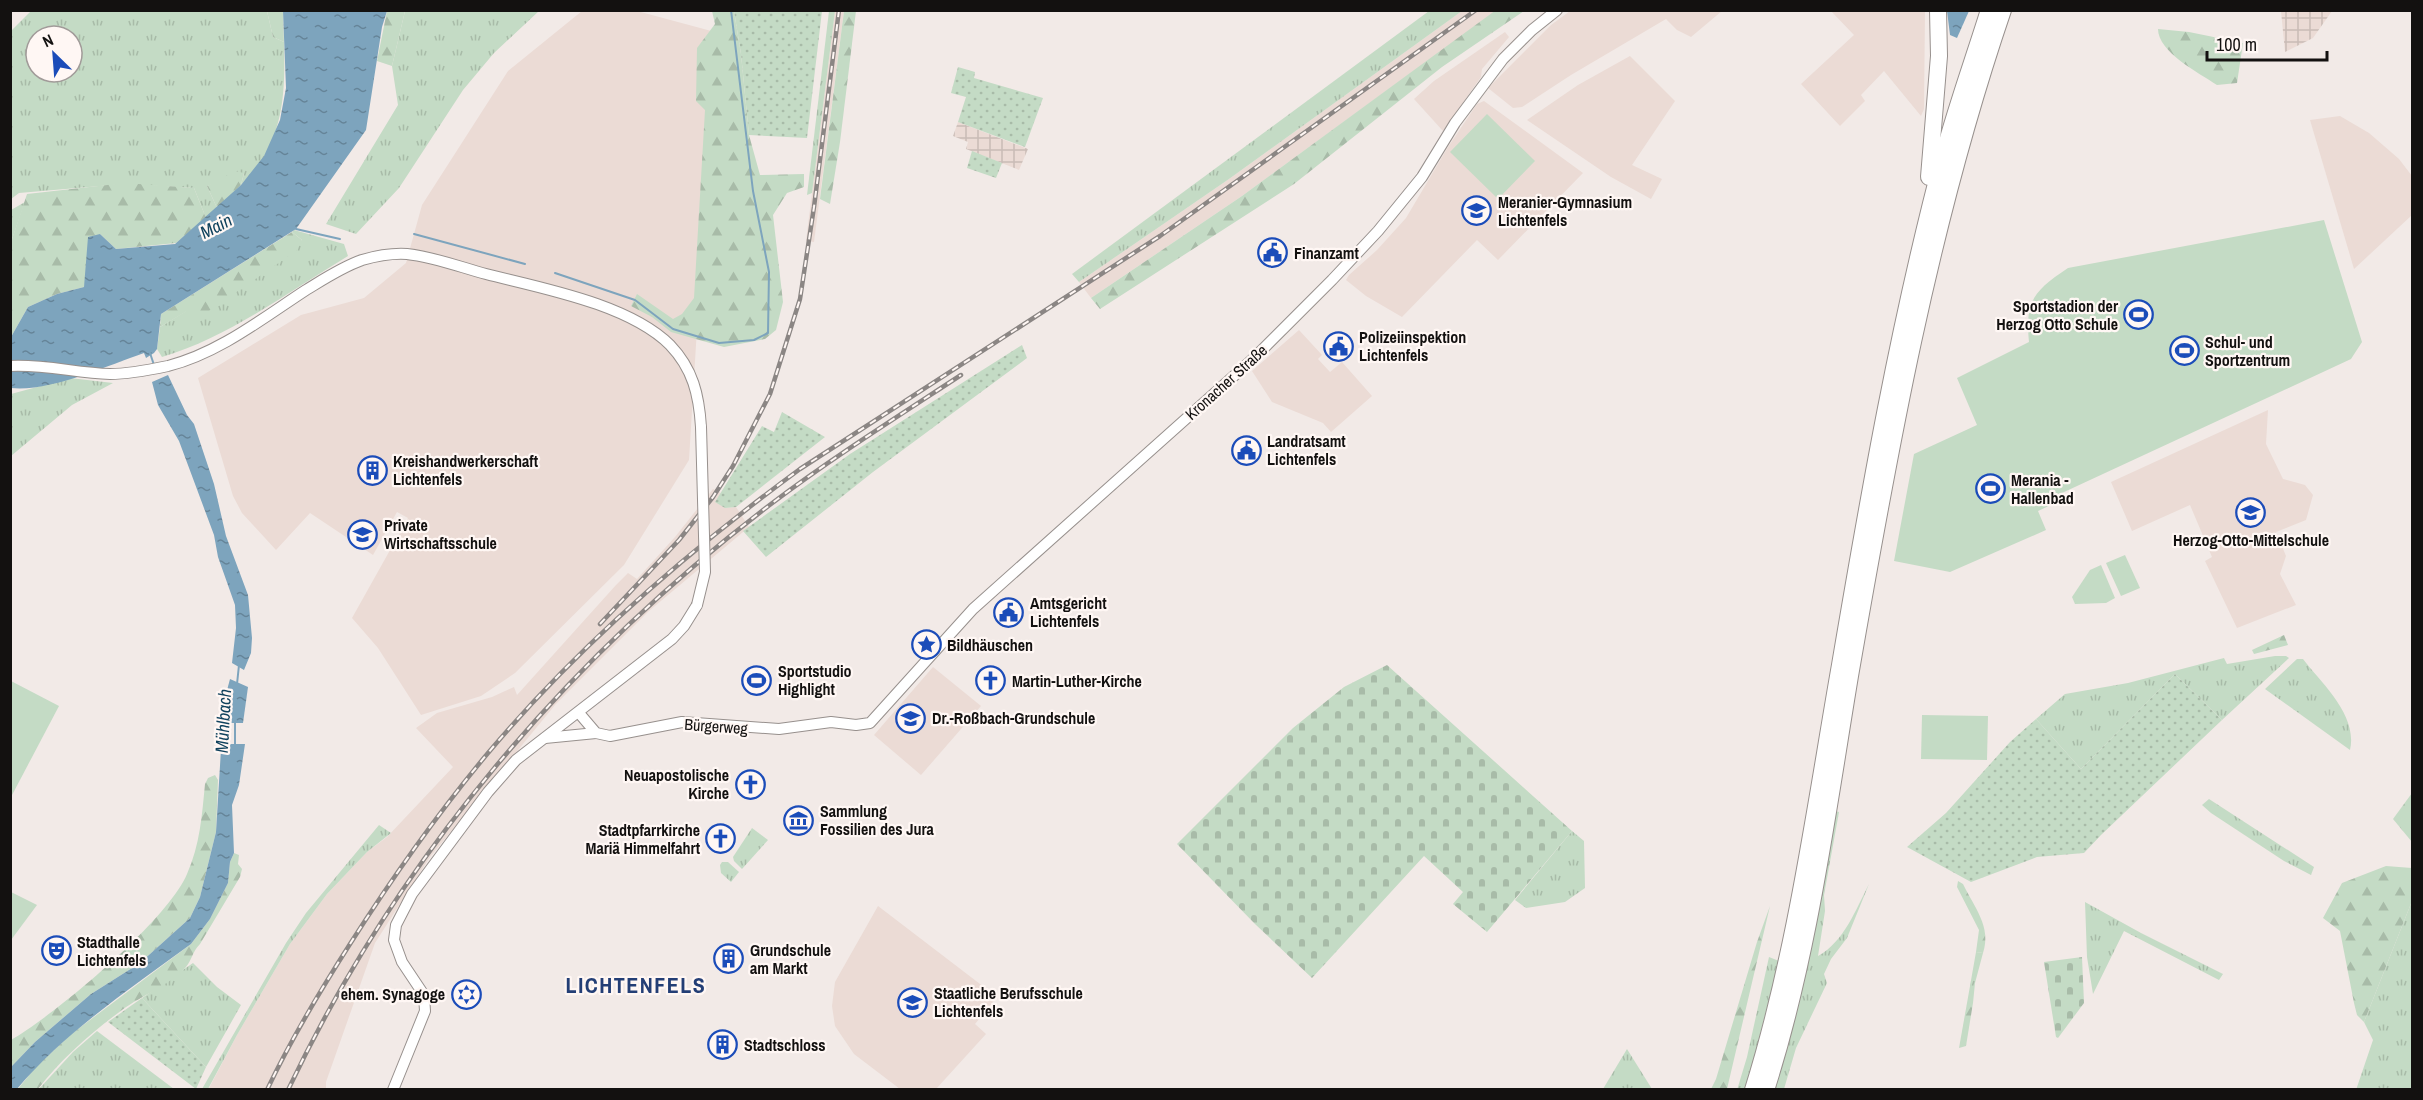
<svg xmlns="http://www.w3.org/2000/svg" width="2423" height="1100" viewBox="0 0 2423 1100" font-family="'Archivo Narrow',sans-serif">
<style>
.built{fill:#ebdbd5}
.industrial{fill:url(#industrial-grid)}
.grass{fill:url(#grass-tufts);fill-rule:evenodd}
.forest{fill:url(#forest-firs)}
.cemetery{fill:url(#cemetery-stones)}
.park{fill:url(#park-dots)}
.pitch{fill:#c4dbc5}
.water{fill:url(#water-ripples)}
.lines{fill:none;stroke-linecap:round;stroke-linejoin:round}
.stream{stroke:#7da4bd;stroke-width:2}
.minor-casing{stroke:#97908d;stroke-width:12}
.highway-casing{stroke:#97908d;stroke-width:18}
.minor{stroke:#fff;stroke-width:10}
.highway{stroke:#fff;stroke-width:16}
.rail-casing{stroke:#8b8684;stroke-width:4.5}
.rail{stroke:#fff7f4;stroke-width:2;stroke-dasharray:7;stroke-linecap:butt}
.minor-bridge-casing{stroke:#97908d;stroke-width:12;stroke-linecap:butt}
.minor-bridge{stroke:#fff;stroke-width:10}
.labels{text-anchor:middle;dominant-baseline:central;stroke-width:4.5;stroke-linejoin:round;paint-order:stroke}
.poi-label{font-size:16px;font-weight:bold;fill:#131110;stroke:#fff7f4;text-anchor:start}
.street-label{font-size:16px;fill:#131110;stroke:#fff7f4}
.water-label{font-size:18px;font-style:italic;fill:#10425d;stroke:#fff7f4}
.district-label{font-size:22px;font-weight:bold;letter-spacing:1.5px;fill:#233e75;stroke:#fff7f4}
</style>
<defs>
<pattern id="industrial-grid" width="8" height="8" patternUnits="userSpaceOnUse" patternTransform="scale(1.5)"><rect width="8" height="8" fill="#ebdbd5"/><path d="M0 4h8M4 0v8" fill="none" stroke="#c9bbb6"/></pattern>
<pattern id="grass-tufts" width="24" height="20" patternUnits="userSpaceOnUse" patternTransform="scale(1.5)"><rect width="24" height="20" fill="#c4dbc5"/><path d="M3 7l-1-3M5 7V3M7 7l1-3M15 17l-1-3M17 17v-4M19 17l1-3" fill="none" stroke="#a8bba8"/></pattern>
<pattern id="forest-firs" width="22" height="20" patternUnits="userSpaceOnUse" patternTransform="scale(1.5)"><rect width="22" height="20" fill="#c4dbc5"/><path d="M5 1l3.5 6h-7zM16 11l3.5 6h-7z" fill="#a8bba8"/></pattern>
<pattern id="cemetery-stones" width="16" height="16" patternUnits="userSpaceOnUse" patternTransform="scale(1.5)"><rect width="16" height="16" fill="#c4dbc5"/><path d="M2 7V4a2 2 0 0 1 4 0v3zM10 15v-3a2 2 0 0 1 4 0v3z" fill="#a8bba8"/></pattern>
<pattern id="park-dots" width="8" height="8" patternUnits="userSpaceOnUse" patternTransform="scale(1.5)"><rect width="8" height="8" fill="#c4dbc5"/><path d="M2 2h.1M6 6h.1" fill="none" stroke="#a8bba8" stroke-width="1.8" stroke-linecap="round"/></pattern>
<pattern id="water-ripples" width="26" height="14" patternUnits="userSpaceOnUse" patternTransform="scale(1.5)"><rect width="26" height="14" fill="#7da4bd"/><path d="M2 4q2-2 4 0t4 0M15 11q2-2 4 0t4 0" fill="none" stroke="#658498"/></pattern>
</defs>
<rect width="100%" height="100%" fill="#f2eae7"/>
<g class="built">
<path d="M582,11H637L715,32L689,460L624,565L515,673L481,696L421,715L378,648L352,618L408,518L397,512L373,555L310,513L276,550L242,513L233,496L198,378L301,315L364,298L406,263L422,205L508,71Z"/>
<path d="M835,11H844L814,242L806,241Z"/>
<path d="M1462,11H1496L1242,196L1091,298L1079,282L1229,179Z"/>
<path d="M1570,11H1722L1691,37L1677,30L1666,19L1571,75L1522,107L1513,108L1488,88L1551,25Z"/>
<path d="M1831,11H1925L1924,109L1921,116L1884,71L1861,95L1865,101L1840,126L1801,84L1854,35Z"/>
<path d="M1505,32L1509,37L1482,69L1481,77L1443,131L1414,99L1434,81Z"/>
<path d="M1630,56L1675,101L1632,165L1662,179L1651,199L1611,177L1527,120L1578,85Z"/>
<path d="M1484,101L1583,173L1498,260L1477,240L1402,317L1366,296L1346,280L1349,275L1377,250L1406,218L1448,147L1477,104Z"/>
<path d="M2340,116L2369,133L2399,159L2412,176V215L2354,269L2310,120Z"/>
<path d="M1299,330L1322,355L1318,359L1330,372L1342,362L1372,396L1331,432L1323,423L1272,402L1252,371Z"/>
<path d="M2268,410L2266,444L2283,479L2305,485L2313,495L2306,520L2276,532L2286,556L2280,574L2296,605L2237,628L2205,561L2212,557L2190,505L2132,531L2111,482Z"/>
<path d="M713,489L721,493L716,502L725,508L736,507L749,527L649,611L555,705L430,857L375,943L326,1082V1088L329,1089L208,1090L237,1035L290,944L327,894L367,852L387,837L453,767L416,728L437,713L492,697L514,687L517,695L616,585L628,573L637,579L675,537Z"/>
<path d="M933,667L981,706L921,775L874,735Z"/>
<path d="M878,906L997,997L975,1024L986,1034L936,1089H900L854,1054L835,1026L832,1006L835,982Z"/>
</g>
<g class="industrial">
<path d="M2281,11V10L2332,11L2313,38L2285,52Z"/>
<path d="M958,122L1028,149L1019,170L966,149L968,142L953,136Z"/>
</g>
<g class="grass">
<path d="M31,11H267L273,37L284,42C285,82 285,119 265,155C259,166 249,175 241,185L244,173L207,186L217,208L206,218L194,188L124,184L19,193L11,199L10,32ZM36,36H72V72H36Z"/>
<path d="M405,11H539L494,53L463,90L399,188L356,234L326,224L398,105L392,66Z"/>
<path d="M829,11H835L812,193L807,195Z"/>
<path d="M1429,11H1462L1229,179L1079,282L1072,274Z"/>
<path d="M25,202L11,242V210Z"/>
<path d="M294,230L344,244L348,256C288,292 229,337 162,357L157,349L160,327L302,240L292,232Z"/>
<path d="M70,378L113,383L72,405L11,456V394Z"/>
<path d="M2275,656H2286L2289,658L2222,720L2175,674L2081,769L2036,719L2065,694L2128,683L2224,658L2227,664Z"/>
<path d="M2297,659H2303C2322,684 2358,715 2350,750L2265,689Z"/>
<path d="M2209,799L2314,867L2311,875L2284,861L2211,813L2202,805Z"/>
<path d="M1835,811L1839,812L1824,895L1825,911L1818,956C1844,942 1856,909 1869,884L1847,938L1831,959L1824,974L1827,983L1796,1048L1784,1089L1774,1090Z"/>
<path d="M379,825L391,833L367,852L327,894L290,944L237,1035L208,1089H202L286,943L306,913Z"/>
<path d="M752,828L768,840L742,869L734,861L733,857Z"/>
<path d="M1572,831L1584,841L1585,888L1565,902L1526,908L1515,900Z"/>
<path d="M722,862H728L739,872L731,882L721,873L720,865Z"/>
<path d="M2412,901V1089L2356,1090L2373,1040L2364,1022Z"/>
<path d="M2085,902L2141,933L2223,974L2219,980L2124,931L2093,994L2087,957Z"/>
<path d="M1976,952L1983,953L1975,983L1973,1003H1967Z"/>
<path d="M1769,957L1779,961L1746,1089L1737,1090L1747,1057Z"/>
<path d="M193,963L217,987L241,1005L206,1067L142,998Z"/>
<path d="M97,1031L174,1089L38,1090L73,1052Z"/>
<path d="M1627,1049L1652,1089H1603Z"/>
</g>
<g class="forest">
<path d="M1496,10L1524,11L1442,67L1294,184L1100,309L1091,298L1242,196Z"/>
<path d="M267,11H283L284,42L273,37Z"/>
<path d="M387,11H405L392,66L377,61Z"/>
<path d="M712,11H734L741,54L749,135L760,175L804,174V187L787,193L773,215L783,302L776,330L765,339L724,347L671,332L652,317L631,306L637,294L673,319L682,314L694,298L705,110L696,101L697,48L715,24Z"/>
<path d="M844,11H856L840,142L830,204L820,199Z"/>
<path d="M2158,29L2189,32L2243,43L2237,83L2217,85C2199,73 2158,52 2158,29Z"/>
<path d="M235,171L244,173L241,185L217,208L207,186Z"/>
<path d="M125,183L194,188L206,218L176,243L116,249L100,234L84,287L57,294L28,307L11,337V242L27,194Z"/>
<path d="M292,232L302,240L296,251L206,313L187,311L160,327L161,314Z"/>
<path d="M2284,635L2288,645L2254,654L2252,650Z"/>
<path d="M215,775L218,780L216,832L200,897L190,918L140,963L91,994L35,1042L11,1067V1040C56,1014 167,921 187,874C200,845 202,815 205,784L208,778Z"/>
<path d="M2412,793V842L2393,819Z"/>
<path d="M234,853L239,855L238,864L242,869L240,877L200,944C192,952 192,960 186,967C169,986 142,995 122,1010C92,1032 60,1060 38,1089L17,1090L35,1068L70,1035L191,944L210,919L228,883L230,862Z"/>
<path d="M2386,866L2412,868V901L2364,1022L2357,1015L2354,1003L2340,931L2323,918L2342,883Z"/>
<path d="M1958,881L1963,884C1974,907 1992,927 1983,953L1976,952L1979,930L1957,887Z"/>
<path d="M1770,906L1727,1089H1711L1716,1079L1757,942Z"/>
<path d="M1967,1003H1973L1966,1046L1959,1048Z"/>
</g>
<g class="cemetery">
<path d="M1387,665L1572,831L1487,932L1453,904L1463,892L1424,856L1312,978L1255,924L1177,844L1293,728L1344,687Z"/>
<path d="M2082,957L2084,1003L2058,1038L2056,1037L2044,962Z"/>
</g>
<g class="park">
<path d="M734,11H822L807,138L749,135L741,54Z"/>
<path d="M958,67L975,72L974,78L1043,98L1025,147L958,122L966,97L951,93Z"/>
<path d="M972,151L1002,163L996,178L967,168Z"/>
<path d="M1022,345L1027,358L873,472L766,557L743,531L850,454Z"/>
<path d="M782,412L825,437L736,507L725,508L715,502L762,426L774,432Z"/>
<path d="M2175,674L2222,720L2101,835L2084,853L2037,857L1971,882L1907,847L1946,813L2010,742L2036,719L2081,769Z"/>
<path d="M142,998L206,1067L196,1089L108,1022Z"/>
</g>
<g class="pitch">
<path d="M1487,114L1535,161L1498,199L1450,152Z"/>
<path d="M2324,220L2362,342L2351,359L2049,499L2051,505L2038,511L2046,530L1950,572L1894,561L1914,454L1977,425L1957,378L2029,342C2025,300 2034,291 2068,268Z"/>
<path d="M2125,555L2140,588L2121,596L2106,563Z"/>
<path d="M2101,565L2115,598L2106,603L2075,604L2072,597L2090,570Z"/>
<path d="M11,681L59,706L11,797Z"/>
<path d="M1922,715L1988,716L1987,760L1921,759Z"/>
<path d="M11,892L37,905L11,940Z"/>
</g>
<g class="water">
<path d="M283,11H387L382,27L366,130L296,229L161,314L157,349L154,353L146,358L144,353C106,366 50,392 11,388V337L28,307L57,294L84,287L88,237L100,234L116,249L175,244L241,185L264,156L280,120L286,88Z"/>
<path d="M1947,11H1969L1957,38L1950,35Z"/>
<path d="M168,375L187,415L194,424L214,484L226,536L248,595L252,638L251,653L244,670L232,663L236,628L235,605L218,557L214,535L179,441L158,405L152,382Z"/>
<path d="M230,679L248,687L243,723H230L226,694Z"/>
<path d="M226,744H245L239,785L232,805L234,853L230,862L228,883L210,919L191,944C131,988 65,1032 17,1089H11V1067L35,1042L91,994L140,963L190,918L200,897L216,832L221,749Z"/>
</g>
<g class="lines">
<g class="stream">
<path d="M296,229L340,239"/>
<path d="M414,234L525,264"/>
<path d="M555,273L635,300L673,329L719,343L754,340L768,333L769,272L753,191L731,10"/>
<path d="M150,353L154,365"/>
<path d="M237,684L239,665"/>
<path d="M235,746V722"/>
</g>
<defs>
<g id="minor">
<path d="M10,366C44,364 76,373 110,374C129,374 149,370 168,366C219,353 263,318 306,290C324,279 342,267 362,260C376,256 392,253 407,254C434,257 460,267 486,274C541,288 629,304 670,345C693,369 699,395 701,427"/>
<path d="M579,713L596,733L610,736L682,722L779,729L831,722L856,725L870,723L973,609L1254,358L1332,280L1378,231L1422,177L1455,123L1503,59L1532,30L1557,10"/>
<path d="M545,738L596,733"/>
<path d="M393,1090L425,1011L424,995L402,962L394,940L396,925L412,894L488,792L516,760L672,639L684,626L697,605"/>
</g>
<g id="highway">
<path d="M1929,177L1939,56L1938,10"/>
<path d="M1753,1090C1796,952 1815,807 1840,665C1869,494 1899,322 1944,153C1957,105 1974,58 1989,10"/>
<path d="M1766,1090C1809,956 1827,814 1850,676C1889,451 1929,227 2003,10"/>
</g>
</defs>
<use href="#minor" class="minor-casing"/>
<use href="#highway" class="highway-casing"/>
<use href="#minor" class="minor"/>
<use href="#highway" class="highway"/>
<defs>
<g id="rail">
<path d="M600,624L679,540L713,497L733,466L770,394L800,299L814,207L839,10"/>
<path d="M267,1090C291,1039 320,991 350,944C392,878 438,813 488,753C579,645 687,552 800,469L1160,236L1476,10"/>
<path d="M288,1090C398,858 567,659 771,504C832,458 897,417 961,375"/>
</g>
</defs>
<use href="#rail" class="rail-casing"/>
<use href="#rail" class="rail"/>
<defs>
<path id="minor-bridge" d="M697,605L705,572L701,427"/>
</defs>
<use href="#minor-bridge" class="minor-bridge-casing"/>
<use href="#minor-bridge" class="minor-bridge"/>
</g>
<defs>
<symbol id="school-ring" viewBox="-11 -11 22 22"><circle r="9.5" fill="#fff7f4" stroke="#1b4cb9" stroke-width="1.5"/><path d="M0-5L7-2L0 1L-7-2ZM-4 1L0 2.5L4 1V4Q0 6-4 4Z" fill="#1b4cb9"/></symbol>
<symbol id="civic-ring" viewBox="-11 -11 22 22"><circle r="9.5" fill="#fff7f4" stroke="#1b4cb9" stroke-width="1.5"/><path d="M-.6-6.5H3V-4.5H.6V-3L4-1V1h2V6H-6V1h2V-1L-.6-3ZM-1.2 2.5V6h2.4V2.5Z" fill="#1b4cb9"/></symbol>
<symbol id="stadium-ring" viewBox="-11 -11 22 22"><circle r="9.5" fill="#fff7f4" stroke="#1b4cb9" stroke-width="1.5"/><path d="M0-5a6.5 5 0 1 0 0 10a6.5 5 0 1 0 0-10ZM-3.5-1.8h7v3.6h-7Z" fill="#1b4cb9"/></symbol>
<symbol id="building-ring" viewBox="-11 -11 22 22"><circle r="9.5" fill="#fff7f4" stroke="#1b4cb9" stroke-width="1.5"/><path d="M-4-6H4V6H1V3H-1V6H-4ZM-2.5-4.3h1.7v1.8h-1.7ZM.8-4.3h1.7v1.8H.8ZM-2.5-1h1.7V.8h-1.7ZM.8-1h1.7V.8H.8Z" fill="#1b4cb9"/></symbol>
<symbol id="sight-ring" viewBox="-11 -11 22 22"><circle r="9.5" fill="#fff7f4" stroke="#1b4cb9" stroke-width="1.5"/><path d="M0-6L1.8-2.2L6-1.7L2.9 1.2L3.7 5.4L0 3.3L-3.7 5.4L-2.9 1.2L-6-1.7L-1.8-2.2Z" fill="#1b4cb9"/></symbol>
<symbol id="church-ring" viewBox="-11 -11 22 22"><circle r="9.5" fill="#fff7f4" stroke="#1b4cb9" stroke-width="1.5"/><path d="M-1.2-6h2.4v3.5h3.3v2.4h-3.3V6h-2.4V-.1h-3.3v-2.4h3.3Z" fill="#1b4cb9"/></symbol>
<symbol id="museum-ring" viewBox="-11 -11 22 22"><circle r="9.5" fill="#fff7f4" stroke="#1b4cb9" stroke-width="1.5"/><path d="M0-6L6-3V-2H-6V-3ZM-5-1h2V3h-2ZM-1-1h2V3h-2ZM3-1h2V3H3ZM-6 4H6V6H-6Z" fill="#1b4cb9"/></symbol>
<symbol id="theatre-ring" viewBox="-11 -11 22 22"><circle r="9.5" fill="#fff7f4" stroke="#1b4cb9" stroke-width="1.5"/><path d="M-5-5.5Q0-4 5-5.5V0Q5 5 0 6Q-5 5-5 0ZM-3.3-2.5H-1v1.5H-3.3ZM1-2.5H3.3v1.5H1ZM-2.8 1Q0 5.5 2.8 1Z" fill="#1b4cb9"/></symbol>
<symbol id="synagogue-ring" viewBox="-11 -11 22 22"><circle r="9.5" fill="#fff7f4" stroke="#1b4cb9" stroke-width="1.5"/><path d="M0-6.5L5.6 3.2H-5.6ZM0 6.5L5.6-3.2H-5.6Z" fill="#1b4cb9"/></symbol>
</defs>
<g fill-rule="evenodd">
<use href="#school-ring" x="1460" y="194" width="33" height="33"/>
<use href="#civic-ring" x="1256" y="236" width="33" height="33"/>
<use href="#stadium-ring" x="2122" y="298" width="33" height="33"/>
<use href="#civic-ring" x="1322" y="330" width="33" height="33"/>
<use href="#stadium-ring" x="2168" y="334" width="33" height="33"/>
<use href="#civic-ring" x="1230" y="434" width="33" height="33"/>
<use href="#building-ring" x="356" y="454" width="33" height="33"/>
<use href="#stadium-ring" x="1974" y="472" width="33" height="33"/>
<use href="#school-ring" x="2234" y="496" width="33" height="33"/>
<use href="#school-ring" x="346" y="518" width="33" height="33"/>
<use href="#civic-ring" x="992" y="596" width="33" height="33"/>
<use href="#sight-ring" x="910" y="628" width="33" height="33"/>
<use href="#stadium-ring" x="740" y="664" width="33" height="33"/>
<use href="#church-ring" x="974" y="664" width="33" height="33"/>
<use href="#school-ring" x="894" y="702" width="33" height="33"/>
<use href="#church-ring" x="734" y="768" width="33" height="33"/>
<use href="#museum-ring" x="782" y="804" width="33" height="33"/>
<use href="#church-ring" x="704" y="822" width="33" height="33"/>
<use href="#theatre-ring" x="40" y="934" width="33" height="33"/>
<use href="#building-ring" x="712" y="942" width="33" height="33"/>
<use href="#synagogue-ring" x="450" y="978" width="33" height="33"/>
<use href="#school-ring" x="896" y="986" width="33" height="33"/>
<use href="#building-ring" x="706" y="1028" width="33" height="33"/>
</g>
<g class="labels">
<g class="poi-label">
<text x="1498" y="202">Meranier-Gymnasium<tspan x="1498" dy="18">Lichtenfels</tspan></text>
<text x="1294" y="253">Finanzamt</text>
<text x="2118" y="306" text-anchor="end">Sportstadion der<tspan x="2118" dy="18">Herzog Otto Schule</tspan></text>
<text x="1359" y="337">Polizeiinspektion<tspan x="1359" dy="18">Lichtenfels</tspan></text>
<text x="2205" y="342">Schul- und<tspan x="2205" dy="18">Sportzentrum</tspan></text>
<text x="1267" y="441">Landratsamt<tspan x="1267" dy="18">Lichtenfels</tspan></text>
<text x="393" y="461">Kreishandwerkerschaft<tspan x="393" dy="18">Lichtenfels</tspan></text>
<text x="2011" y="480">Merania -<tspan x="2011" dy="18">Hallenbad</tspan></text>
<text x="384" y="525">Private<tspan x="384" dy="18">Wirtschaftsschule</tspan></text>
<text x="2251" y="540" text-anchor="middle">Herzog-Otto-Mittelschule</text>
<text x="1030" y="603">Amtsgericht<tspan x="1030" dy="18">Lichtenfels</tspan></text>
<text x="947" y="645">Bildhäuschen</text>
<text x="778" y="671">Sportstudio<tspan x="778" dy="18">Highlight</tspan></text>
<text x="1012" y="681">Martin-Luther-Kirche</text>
<text x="932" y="718">Dr.-Roßbach-Grundschule</text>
<text x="729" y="775" text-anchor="end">Neuapostolische<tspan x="729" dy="18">Kirche</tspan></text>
<text x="820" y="811">Sammlung<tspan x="820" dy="18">Fossilien des Jura</tspan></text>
<text x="700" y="830" text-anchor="end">Stadtpfarrkirche<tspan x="700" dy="18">Mariä Himmelfahrt</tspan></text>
<text x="77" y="942">Stadthalle<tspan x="77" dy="18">Lichtenfels</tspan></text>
<text x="750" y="950">Grundschule<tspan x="750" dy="18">am Markt</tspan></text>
<text x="934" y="993">Staatliche Berufsschule<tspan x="934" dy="18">Lichtenfels</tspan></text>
<text x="445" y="994" text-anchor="end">ehem. Synagoge</text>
<text x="744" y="1045">Stadtschloss</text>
</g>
<g class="street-label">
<text transform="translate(1226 382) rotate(-42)">Kronacher Straße</text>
<text transform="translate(716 726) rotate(4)">Bürgerweg</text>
</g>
<g class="water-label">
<text transform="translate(216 226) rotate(-27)">Main</text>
<text transform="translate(223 721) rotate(-87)">Mühlbach</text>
</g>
<g class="district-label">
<text x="636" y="985">LICHTENFELS</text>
</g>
</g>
<rect width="2423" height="1100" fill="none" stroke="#131110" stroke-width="24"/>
<g transform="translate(54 54) rotate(335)"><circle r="28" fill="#fff7f4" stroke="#a19b99" stroke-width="1.5"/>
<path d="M0-4.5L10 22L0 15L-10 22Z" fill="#1b4cb9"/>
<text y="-9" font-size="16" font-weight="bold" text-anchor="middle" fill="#131110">N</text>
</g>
<path d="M2207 51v9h120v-9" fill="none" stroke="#131110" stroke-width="3"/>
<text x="2216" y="51" font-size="18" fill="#131110" stroke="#fff7f4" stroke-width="4.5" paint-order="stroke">100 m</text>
</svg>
